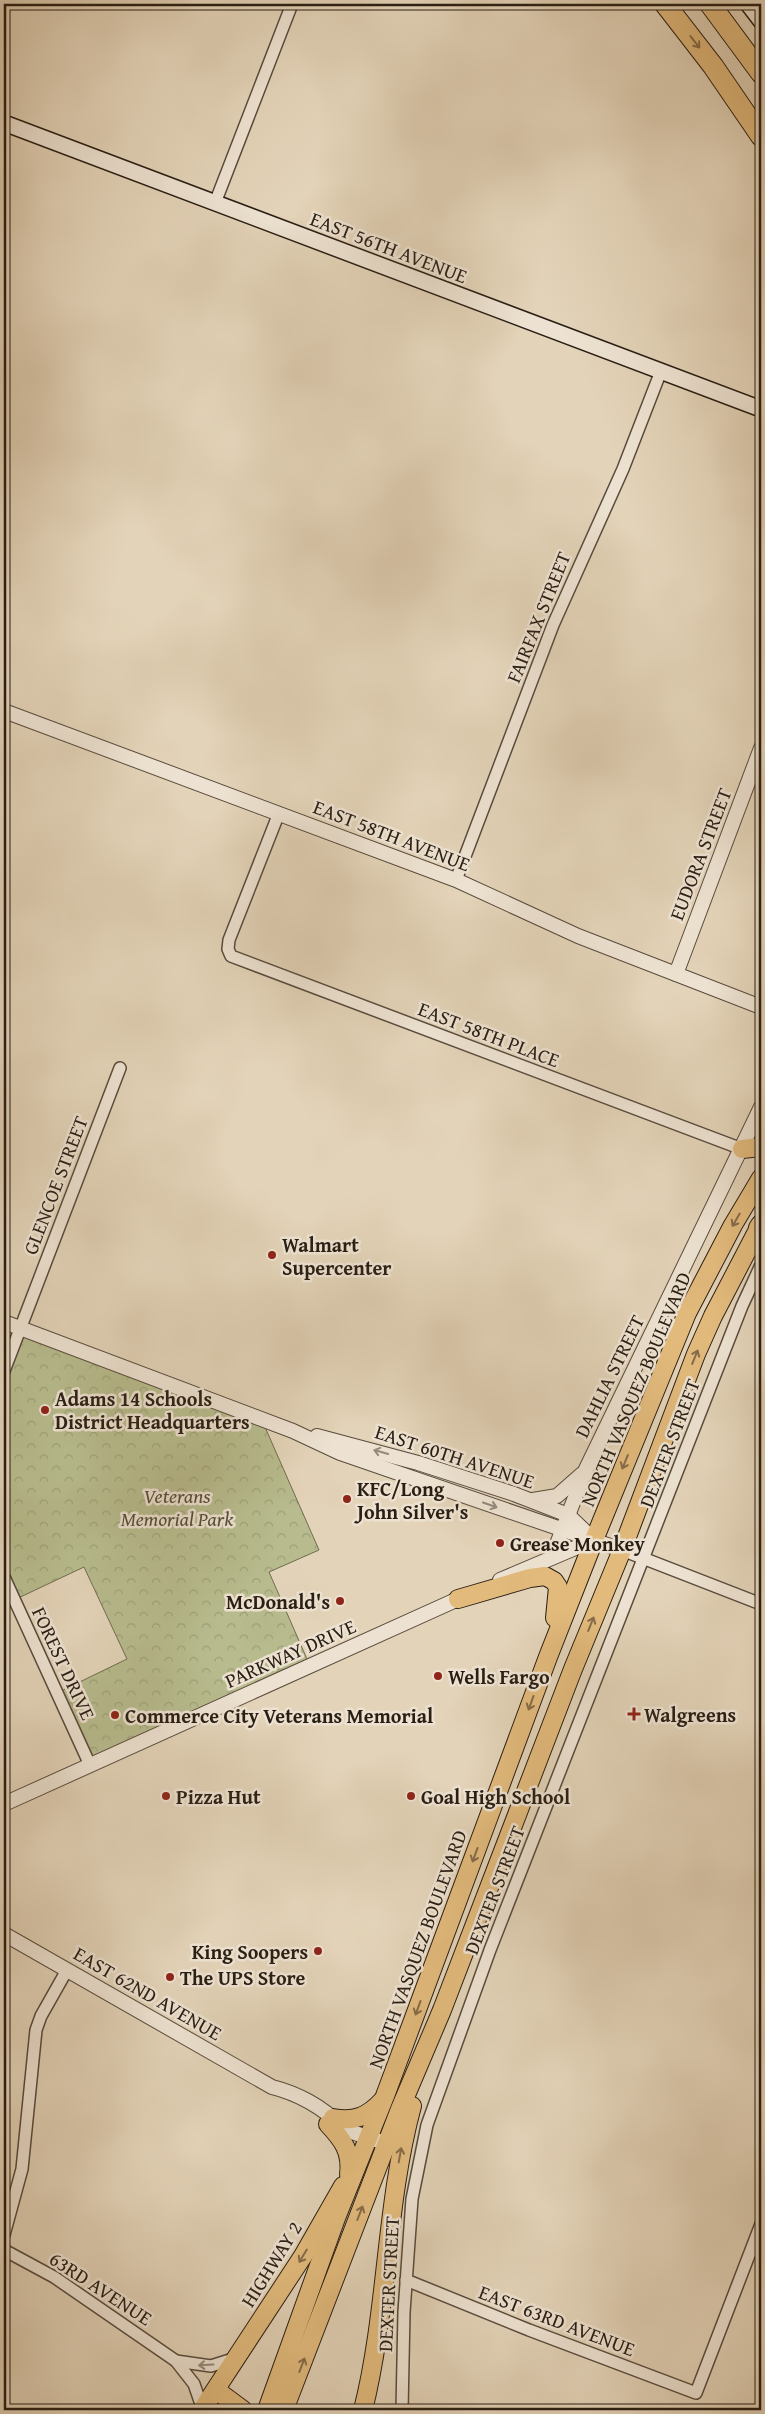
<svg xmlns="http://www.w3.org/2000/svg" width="765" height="2414" viewBox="0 0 765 2414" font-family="'Gentium Book Plus',serif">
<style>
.forest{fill:url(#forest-crowns);stroke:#706c50}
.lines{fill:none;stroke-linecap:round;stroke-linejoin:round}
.minor-casing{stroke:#584b3d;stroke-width:14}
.tertiary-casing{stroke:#584b3d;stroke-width:16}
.secondary-casing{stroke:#291e14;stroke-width:18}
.primary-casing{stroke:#291e14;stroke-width:20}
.trunk-casing{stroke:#291e14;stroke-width:20}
.motorway-casing{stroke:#291e14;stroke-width:22}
.minor{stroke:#ede2d1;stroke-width:11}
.tertiary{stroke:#ede2d1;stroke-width:14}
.secondary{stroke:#ede2d1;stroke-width:15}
.primary{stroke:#e2ba7c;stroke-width:18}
.trunk{stroke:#e2ba7c;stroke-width:18}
.motorway{stroke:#e2ba7c;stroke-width:20}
.oneway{stroke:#866c48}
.oneway2{stroke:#958a7c}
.poi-dot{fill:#8f2418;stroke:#ede2d1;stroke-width:2}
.labels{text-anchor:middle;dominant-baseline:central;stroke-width:5;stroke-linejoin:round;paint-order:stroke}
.street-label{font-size:20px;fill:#291e14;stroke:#ede2d1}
.poi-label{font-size:20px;font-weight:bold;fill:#291e14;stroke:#ede2d1;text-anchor:start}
.park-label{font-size:20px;font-style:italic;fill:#544d38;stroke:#ede2d1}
</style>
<defs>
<pattern id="forest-crowns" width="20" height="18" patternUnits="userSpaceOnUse" patternTransform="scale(1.25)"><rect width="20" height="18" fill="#b7bb8d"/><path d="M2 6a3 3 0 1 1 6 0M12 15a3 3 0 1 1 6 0" fill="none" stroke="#9da079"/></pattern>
</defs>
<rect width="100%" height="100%" fill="#e3d3b8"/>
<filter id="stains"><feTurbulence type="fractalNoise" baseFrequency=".004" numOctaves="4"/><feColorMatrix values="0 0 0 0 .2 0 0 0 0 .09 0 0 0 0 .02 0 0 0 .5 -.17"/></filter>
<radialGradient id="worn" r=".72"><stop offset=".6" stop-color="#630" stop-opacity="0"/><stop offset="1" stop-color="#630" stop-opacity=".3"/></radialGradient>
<path class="forest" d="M20,1328L261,1418L319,1550L269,1572L310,1666L90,1765L57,1693L127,1659L84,1567L14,1600L4,1577V1371Z"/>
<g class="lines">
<defs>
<g id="minor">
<path d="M215,203L292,4"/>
<path d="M279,813L229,940L228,949L231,956L742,1149"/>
<path d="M456,880L553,625L623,469L661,371"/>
<path d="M4,1371L120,1068"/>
<path d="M622,1550L761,1604"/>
<path d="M4,1577L90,1765"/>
<path d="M4,2235L22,2169L36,2030L41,2016L67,1970"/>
<path d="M4,2250L54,2277L176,2361L194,2384L203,2410"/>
<path d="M406,2280L529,2330L696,2393L761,2224"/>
<path d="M176,2361L211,2366L236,2358"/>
<path d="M402,2410L404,2312L412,2199L427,2125L490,1950L742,1306L761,1265"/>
</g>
<g id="tertiary">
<path d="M4,711L456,880L578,936L761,1007"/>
<path d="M676,974L761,748"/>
<path d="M4,1322L293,1431L340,1453L622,1550"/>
<path d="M317,1436L418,1463L514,1494L568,1515L592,1538"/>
<path d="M533,1500L557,1496L582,1474"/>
<path d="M552,1557L586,1469L761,1107"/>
<path d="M500,1580L594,1540"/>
<path d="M4,1804L467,1595"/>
<path d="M4,1934L272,2087C296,2093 324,2107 340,2126"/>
<path d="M331,2125L379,2141"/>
</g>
<g id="secondary">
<path d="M748,4L761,21"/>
<path d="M4,123L761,409"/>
</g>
<g id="primary">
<path d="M328,2124C343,2140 352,2152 349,2175"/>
<path d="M216,2390L243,2410"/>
<path d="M202,2410L303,2256L343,2186"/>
</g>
<g id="trunk">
<path d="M742,1149L761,1147"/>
<path d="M458,1599L530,1578L545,1576L554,1581L558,1587L555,1618"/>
<path d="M333,2118C354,2122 367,2117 382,2101"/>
<path d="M267,2410L336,2218L385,2096L548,1657L594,1540L687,1313L733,1225L761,1178"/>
<path d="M284,2410L400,2109L442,2010L573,1669L622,1550L696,1354L713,1316L761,1224"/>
<path d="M363,2410C388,2310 385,2206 412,2106"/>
</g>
<g id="motorway">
<path d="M665,4L713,66L761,136"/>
<path d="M710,4L761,73"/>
<path d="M759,1228L761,1225"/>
</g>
</defs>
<use href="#minor" class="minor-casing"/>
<use href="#tertiary" class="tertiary-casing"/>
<use href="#secondary" class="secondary-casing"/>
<use href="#primary" class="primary-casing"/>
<use href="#trunk" class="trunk-casing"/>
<use href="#motorway" class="motorway-casing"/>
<use href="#minor" class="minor"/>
<use href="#tertiary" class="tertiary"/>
<use href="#secondary" class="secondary"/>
<use href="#primary" class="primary"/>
<use href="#trunk" class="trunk"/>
<use href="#motorway" class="motorway"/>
</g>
<defs><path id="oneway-shaft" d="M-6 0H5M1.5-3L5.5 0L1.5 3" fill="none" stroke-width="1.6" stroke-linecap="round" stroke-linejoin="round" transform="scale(1.25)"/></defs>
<g class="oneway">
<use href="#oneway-shaft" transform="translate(695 42) rotate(52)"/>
<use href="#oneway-shaft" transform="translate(736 1220) rotate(120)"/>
<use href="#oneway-shaft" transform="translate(695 1357) rotate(-68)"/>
<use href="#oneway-shaft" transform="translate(625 1462) rotate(112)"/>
<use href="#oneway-shaft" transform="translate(591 1624) rotate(-68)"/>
<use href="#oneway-shaft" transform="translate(531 1703) rotate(110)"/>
<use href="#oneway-shaft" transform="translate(475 1855) rotate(110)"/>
<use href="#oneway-shaft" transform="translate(418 2008) rotate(110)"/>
<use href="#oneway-shaft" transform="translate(400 2155) rotate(-80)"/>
<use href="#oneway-shaft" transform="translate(360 2213) rotate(-69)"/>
<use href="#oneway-shaft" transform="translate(303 2256) rotate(121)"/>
<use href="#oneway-shaft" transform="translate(302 2365) rotate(-69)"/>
</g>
<g class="oneway2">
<use href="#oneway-shaft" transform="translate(381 1452) rotate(-164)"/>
<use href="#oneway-shaft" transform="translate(490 1505) rotate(19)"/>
<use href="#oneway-shaft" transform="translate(206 2365) rotate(177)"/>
</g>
<g class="poi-dot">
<circle cx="272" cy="1255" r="5"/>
<circle cx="45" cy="1410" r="5"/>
<circle cx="347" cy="1499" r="5"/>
<circle cx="500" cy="1543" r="5"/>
<circle cx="340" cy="1601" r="5"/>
<circle cx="438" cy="1676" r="5"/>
<path d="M631.5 1706.5h5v5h5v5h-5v5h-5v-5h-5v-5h5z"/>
<circle cx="115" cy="1715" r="5"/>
<circle cx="166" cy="1796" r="5"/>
<circle cx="411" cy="1796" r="5"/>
<circle cx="318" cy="1951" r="5"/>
<circle cx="170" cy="1977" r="5"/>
</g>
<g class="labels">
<g class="street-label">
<text transform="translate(389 247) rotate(21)">EAST 56TH AVENUE</text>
<text transform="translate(538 617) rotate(-68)">FAIRFAX STREET</text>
<text transform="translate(392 835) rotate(21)">EAST 58TH AVENUE</text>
<text transform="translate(700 854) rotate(-69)">EUDORA STREET</text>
<text transform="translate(489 1034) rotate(21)">EAST 58TH PLACE</text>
<text transform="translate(55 1185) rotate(-69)">GLENCOE STREET</text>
<text transform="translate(609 1376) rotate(-64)">DAHLIA STREET</text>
<text transform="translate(635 1389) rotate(-67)">NORTH VASQUEZ BOULEVARD</text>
<text transform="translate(669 1443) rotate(-69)">DEXTER STREET</text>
<text transform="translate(455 1456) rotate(18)">EAST 60TH AVENUE</text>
<text transform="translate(290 1653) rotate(-24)">PARKWAY DRIVE</text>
<text transform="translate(64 1663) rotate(65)">FOREST DRIVE</text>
<text transform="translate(494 1890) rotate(-69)">DEXTER STREET</text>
<text transform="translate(417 1949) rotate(-70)">NORTH VASQUEZ BOULEVARD</text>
<text transform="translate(148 1993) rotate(30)">EAST 62ND AVENUE</text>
<text transform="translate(271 2264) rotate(-58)">HIGHWAY 2</text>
<text transform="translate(388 2284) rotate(-87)">DEXTER STREET</text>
<text transform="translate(101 2288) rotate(33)">63RD AVENUE</text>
<text transform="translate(557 2320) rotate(21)">EAST 63RD AVENUE</text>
</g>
<g class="poi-label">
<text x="282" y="1244">Walmart<tspan x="282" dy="23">Supercenter</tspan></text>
<text x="55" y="1398">Adams 14 Schools<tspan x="55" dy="23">District Headquarters</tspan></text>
<text x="357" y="1488">KFC/Long<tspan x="357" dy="23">John Silver's</tspan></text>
<text x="510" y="1543">Grease Monkey</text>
<text x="330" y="1601" text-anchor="end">McDonald's</text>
<text x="448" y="1676">Wells Fargo</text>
<text x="644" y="1714">Walgreens</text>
<text x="125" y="1715">Commerce City Veterans Memorial</text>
<text x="176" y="1796">Pizza Hut</text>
<text x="421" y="1796">Goal High School</text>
<text x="308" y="1951" text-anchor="end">King Soopers</text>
<text x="180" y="1977">The UPS Store</text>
</g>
<g class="park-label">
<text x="177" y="1495">Veterans<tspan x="177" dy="23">Memorial Park</tspan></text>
</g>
</g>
<rect width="765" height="2414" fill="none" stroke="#e3d3b8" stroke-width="20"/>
<rect x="5" y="5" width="755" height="2404" fill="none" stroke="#291e14" stroke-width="2.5"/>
<rect x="10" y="10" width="745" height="2394" fill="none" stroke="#291e14"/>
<rect width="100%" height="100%" filter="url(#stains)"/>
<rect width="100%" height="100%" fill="url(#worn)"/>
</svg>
